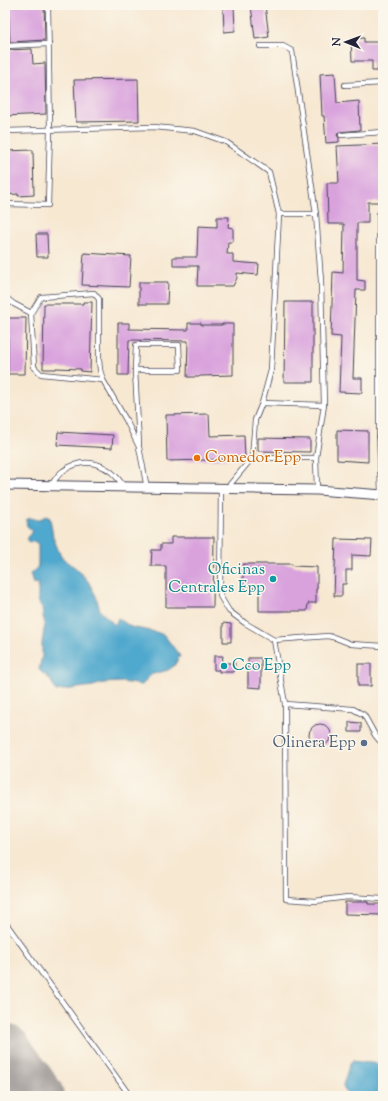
<svg xmlns="http://www.w3.org/2000/svg" width="388" height="1101" viewBox="0 0 388 1101" font-family="'Sorts Mill Goudy',serif">
<style>
.water{fill:#50a8cd;stroke:#396584}
.lines{fill:none;stroke-linecap:round;stroke-linejoin:round}
.runway{stroke:#8c8586;stroke-width:54}
.building{fill:#d9a2dd}
.service-casing{stroke:#424052;stroke-width:6}
.minor-casing{stroke:#424052;stroke-width:11}
.service{stroke:#fff;stroke-width:4.5}
.minor{stroke:#fff;stroke-width:9}
.food-dot{fill:#e8710a;stroke:#fbf7ec;stroke-width:1.5}
.culture-dot{fill:#0f9aa8;stroke:#fbf7ec;stroke-width:1.5}
.service-dot{fill:#5c6f8a;stroke:#fbf7ec;stroke-width:1.5}
.labels{text-anchor:middle;dominant-baseline:central;stroke-width:3;stroke-linejoin:round;paint-order:stroke}
.food-label{font-size:16px;fill:#c56008;stroke:#fbf7ec;text-anchor:start}
.culture-label{font-size:16px;fill:#0d838f;stroke:#fbf7ec;text-anchor:end}
.service-label{font-size:16px;fill:#4e5e75;stroke:#fbf7ec;text-anchor:end}
</style>
<rect width="100%" height="100%" fill="#fbf7ec"/>
<filter id="ink" filterUnits="userSpaceOnUse"><feTurbulence type="fractalNoise" baseFrequency=".025" numOctaves="2"/><feDisplacementMap in="SourceGraphic" scale="8" xChannelSelector="R" yChannelSelector="G"/><feConvolveMatrix kernelMatrix="1 2 1 2 8 2 1 2 1" color-interpolation-filters="sRGB"/></filter>
<filter id="wash" filterUnits="userSpaceOnUse"><feTurbulence type="fractalNoise" baseFrequency=".012" numOctaves="4" result="noise"/><feDisplacementMap in="SourceGraphic" scale="16" xChannelSelector="R" yChannelSelector="G"/><feGaussianBlur stdDeviation="0.9" result="paint"/><feColorMatrix in="noise" values="0 0 0 0 0 0 0 0 0 0 0 0 0 0 0 0 0 1.4 0 .05"/><feComposite in="paint" operator="in"/></filter>
<g filter="url(#wash)">
<rect width="100%" height="100%" fill="#f7e8d2"/>
<g class="water">
<path d="M46,516L50,518L53,537L61,557L77,569L88,581L96,596L100,611L115,625L118,618L131,627L156,632L164,635L180,656L174,666L168,670L150,675L142,685L122,682L103,683L93,686L56,691L50,679L39,670L42,656V643L45,624L43,616L42,608L38,601V583L33,584L30,574L38,567V544L34,541L29,543L27,537L33,531L27,526L26,520L30,518L38,520Z"/>
<path d="M352,1061L381,1064L382,1067L379,1087L377,1096H348L344,1089L343,1085L350,1063Z"/>
</g>
<g class="lines">
<path class="runway" d="M5,1051L37,1096"/>
</g>
<g id="blocks">
<g class="building">
<path d="M8,5H44L45,40L10,42Z"/>
<path d="M223,5H234L235,31L224,32Z"/>
<path d="M251,5H265L269,37L255,39Z"/>
<path d="M364,38V42H383V71H372V61H352L351,39Z"/>
<path d="M32,49L33,64L45,63L46,114L5,116V50Z"/>
<path d="M335,73L337,103L359,101L360,130L339,132L337,135L339,138V142L326,143L324,116H322L320,74Z"/>
<path d="M138,79L139,121L76,122L74,80Z"/>
<path d="M383,144V202H368V223H357V280L365,281V290H356L353,378H362V393L339,392L341,337L331,336L333,272L343,273L344,224H328L327,183H339L337,146Z"/>
<path d="M33,150L34,195L18,196V194L5,195V151Z"/>
<path d="M217,217H229L228,227L233,228V242H228L227,254H233V262L259,264L258,275L237,273V278L233,286H197L198,266H173V257H197L198,226L217,227Z"/>
<path d="M36,234H47L48,257H37Z"/>
<path d="M84,253L131,256L129,287L82,285Z"/>
<path d="M139,282H168L167,304H139Z"/>
<path d="M83,302H92L90,372L81,371V369L56,368V369H43L44,304H83Z"/>
<path d="M285,302H313V382H284Z"/>
<path d="M8,318H26L25,374H8Z"/>
<path d="M118,323H129V329L188,330V323H201V325H222V324H233V375L200,376L199,377H187L188,341L129,340L128,375H118Z"/>
<path d="M209,414L210,436L244,435L245,459L167,461L166,415Z"/>
<path d="M337,430L368,431V462L337,460Z"/>
<path d="M58,432L113,435L112,448L57,445Z"/>
<path d="M258,438L310,439V452L258,451Z"/>
<path d="M171,537H214L213,607H166V566H151L152,550H161V544H171Z"/>
<path d="M336,539L372,540L371,556L352,555V570H346V584H342V596H334Z"/>
<path d="M243,564H292L293,566L317,567V589H316V603H308L307,611H259V588H243Z"/>
<path d="M223,623L231,624V642H223Z"/>
<path d="M214,656H223L222,663H235L234,672H219V670H214Z"/>
<path d="M248,658H261V688L248,687Z"/>
<rect x="358" y="664" width="13" height="22"/>
<path d="M349,722L361,723V732H349Z"/>
<circle cx="320" cy="735" r="11"/>
<path d="M345,902H368V904H383V915L345,914Z"/>
</g>
</g>
</g>
<g filter="url(#ink)">
<use href="#blocks" fill-opacity="0" stroke="#424052" stroke-width="1"/>
<g class="lines">
<defs>
<g id="service">
<path d="M5,46L49,44"/>
<path d="M260,46H283L292,51L316,214"/>
<path d="M345,85L383,83"/>
<path d="M5,131L154,127L195,131L226,142L269,172L279,214"/>
<path d="M341,135L383,132"/>
<path d="M5,204L48,205L50,130L48,5"/>
<path d="M5,297L14,304L31,313"/>
<path d="M135,370H180L179,345H136L135,370L139,444"/>
<path d="M103,380L41,374L34,367L31,313L41,297L94,293L99,299V360L100,370L103,380L126,420L139,447L147,488"/>
<path d="M262,403L324,405"/>
<path d="M252,458H316"/>
<path d="M51,485C55,480 58,474 63,471C86,455 110,464 124,487"/>
<path d="M221,488L220,596L229,611L245,623L274,640L285,704L286,899L315,901L348,897L383,899"/>
<path d="M227,488L252,458L255,420L262,403L271,370L279,214H316L321,281L324,405L316,458L317,490"/>
<path d="M381,494L379,428V214L383,213"/>
<path d="M274,640L328,636L336,638L351,644L383,646"/>
<path d="M285,704L353,709L364,715L375,735L380,741L383,742"/>
<path d="M5,922L130,1096"/>
</g>
<path id="minor" d="M5,485L317,490L383,495"/>
</defs>
<use href="#service" class="service-casing"/>
<use href="#minor" class="minor-casing"/>
<use href="#service" class="service"/>
<use href="#minor" class="minor"/>
</g>
</g>
<circle class="food-dot" cx="197" cy="458" r="4"/>
<g class="culture-dot">
<circle cx="273" cy="579" r="4"/>
<circle cx="224" cy="666" r="4"/>
</g>
<circle class="service-dot" cx="364" cy="743" r="4"/>
<g class="labels">
<g class="food-label">
<text x="205" y="458">Comedor Epp</text>
</g>
<g class="culture-label">
<text x="265" y="570">Oficinas<tspan x="265" dy="18">Centrales Epp</tspan></text>
<text x="232" y="666" text-anchor="start">Cco Epp</text>
</g>
<g class="service-label">
<text x="356" y="743">Olinera Epp</text>
</g>
</g>
<rect width="388" height="1101" fill="none" stroke="#fbf7ec" stroke-width="20"/>
<g transform="translate(346 42) rotate(271)" stroke="#fbf7ec" stroke-width="3" paint-order="stroke">
<path d="M0-3L7 15L0 10L-7 15Z" fill="#22223b"/>
<text y="-6" font-size="11" font-weight="bold" text-anchor="middle" fill="#22223b">N</text>
</g>
</svg>
